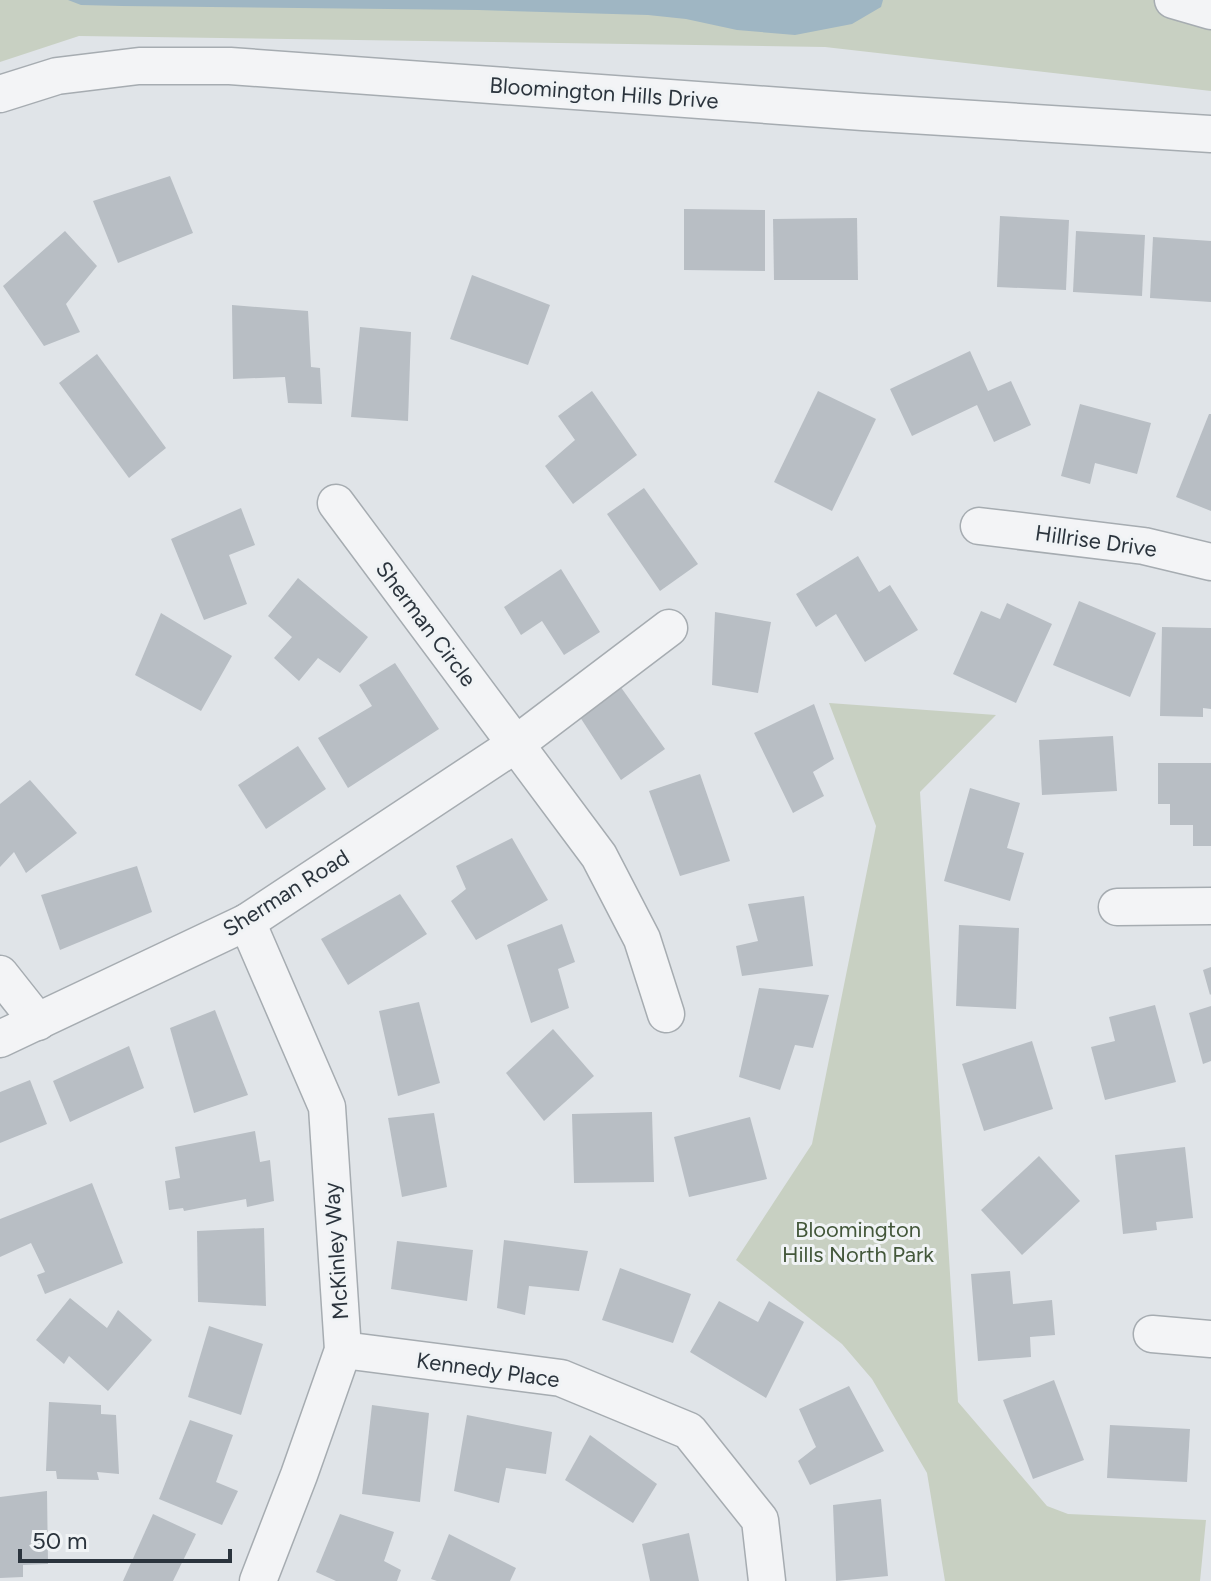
<svg xmlns="http://www.w3.org/2000/svg" width="1211" height="1581" viewBox="0 0 1211 1581" font-family="Figtree,sans-serif">
<style>
.green{fill:#c8d0c2}
.water{fill:#9fb6c3}
.building{fill:#b8bec4}
.lines{fill:none;stroke-linecap:round;stroke-linejoin:round}
.minor-casing{stroke:#a6acb1;stroke-width:39}
.minor{stroke:#f3f4f6;stroke-width:36}
.labels{text-anchor:middle;dominant-baseline:central;stroke-width:6;stroke-linejoin:round;paint-order:stroke}
.street-label{font-size:22px;fill:#2b343d;stroke:#f0f3f5}
.park-label{font-size:22px;fill:#43573a;stroke:#f0f3f5}
</style>
<rect width="100%" height="100%" fill="#e0e4e8"/>
<g class="green">
<path d="M0,0H1211V91L825,47L79,36L0,62Z"/>
<path d="M829,703L996,715L920,792L958,1402L1047,1506L1068,1514L1206,1520L1200,1581H945L927,1473L872,1379L842,1344L736,1260L812,1144L876,826Z"/>
</g>
<path class="water" d="M68,0H883L881,7L852,24L795,35L737,30L686,19L648,15L478,10L122,6L81,5Z"/>
<g class="building">
<path d="M170,176L193,233L118,263L93,201Z"/>
<path d="M684,209L765,210V271L684,270Z"/>
<path d="M1000,216L1069,220L1066,290L997,287Z"/>
<path d="M857,218L858,280H774L773,219Z"/>
<path d="M65,231L97,266L66,304L80,332L44,346L3,286Z"/>
<path d="M1076,231L1145,235L1142,296L1073,292Z"/>
<path d="M1153,237L1211,241V302L1150,298Z"/>
<path d="M472,275L550,305L528,365L450,339Z"/>
<path d="M232,305L308,311L311,367L320,368L322,404L288,403L285,377L233,379Z"/>
<path d="M360,327L411,332L408,421L351,417Z"/>
<path d="M970,351L988,391L1011,381L1031,425L994,442L977,405L912,436L890,389Z"/>
<path d="M97,354L166,448L129,478L59,383Z"/>
<path d="M592,391L637,455L573,504L545,466L575,440L558,416Z"/>
<path d="M818,391L876,419L832,511L774,482Z"/>
<path d="M1080,404L1151,423L1137,474L1095,463L1090,484L1061,476Z"/>
<path d="M1209,414H1211V511L1176,497Z"/>
<path d="M644,488L698,564L660,591L607,514Z"/>
<path d="M241,508L255,545L229,555L247,604L204,620L171,539Z"/>
<path d="M858,556L879,592L890,585L918,630L865,662L836,614L816,627L796,594Z"/>
<path d="M561,569L600,632L564,655L542,621L521,635L504,607Z"/>
<path d="M298,578L368,637L340,673L318,658L299,681L274,658L292,637L268,616Z"/>
<path d="M1079,601L1156,633L1130,697L1053,665Z"/>
<path d="M1007,603L1052,624L1016,703L953,674L981,611L1000,619Z"/>
<path d="M715,612L771,622L758,693L712,685Z"/>
<path d="M161,613L232,656L201,711L135,675Z"/>
<path d="M1162,627L1211,628V709L1203,708V717L1160,716Z"/>
<path d="M395,663L439,729L348,788L318,738L372,706L359,685Z"/>
<path d="M620,686L665,749L621,780L578,714Z"/>
<path d="M814,704L834,759L813,772L824,796L793,813L754,733Z"/>
<path d="M1113,736L1117,791L1042,795L1039,740Z"/>
<path d="M298,746L326,789L266,829L238,785Z"/>
<path d="M1158,763H1211V846H1193V825H1170V804H1158Z"/>
<path d="M700,774L730,861L680,876L649,791Z"/>
<path d="M30,780L77,833L26,873L14,852L0,867V804Z"/>
<path d="M970,788L1020,803L1007,848L1024,853L1010,901L944,881Z"/>
<path d="M512,838L548,900L476,940L451,901L466,889L456,866Z"/>
<path d="M137,866L152,912L60,950L41,895Z"/>
<path d="M400,894L427,934L348,985L321,939Z"/>
<path d="M804,896L813,966L742,976L736,946L758,941L748,904Z"/>
<path d="M562,924L575,962L558,969L569,1008L531,1023L507,945Z"/>
<path d="M959,925L1019,928L1016,1009L956,1006Z"/>
<path d="M1211,967V994L1210,995L1203,970Z"/>
<path d="M759,988L829,995L813,1048L795,1045L780,1090L739,1077Z"/>
<path d="M419,1002L440,1083L398,1096L379,1011Z"/>
<path d="M1155,1005L1176,1082L1105,1100L1091,1047L1115,1041L1109,1017Z"/>
<path d="M1211,1006V1061L1203,1064L1189,1013Z"/>
<path d="M215,1010L248,1095L194,1113L170,1028Z"/>
<path d="M553,1029L594,1076L544,1121L506,1073Z"/>
<path d="M1032,1041L1053,1109L984,1131L962,1064Z"/>
<path d="M129,1046L144,1088L70,1122L53,1081Z"/>
<path d="M30,1080L47,1124L0,1143V1092Z"/>
<path d="M652,1112L654,1182L574,1183L572,1114Z"/>
<path d="M434,1113L447,1187L402,1197L388,1118Z"/>
<path d="M750,1117L767,1179L689,1197L674,1137Z"/>
<path d="M255,1131L260,1162L270,1160L274,1201L247,1207L246,1199L184,1211L183,1208L169,1210L165,1181L180,1178L175,1147Z"/>
<path d="M1185,1147L1193,1218L1156,1222L1157,1230L1123,1234L1115,1155Z"/>
<path d="M1039,1156L1080,1201L1022,1255L981,1210Z"/>
<path d="M92,1183L123,1263L45,1294L37,1275L45,1272L31,1243L0,1257V1219Z"/>
<path d="M264,1228L266,1306L198,1302L197,1231Z"/>
<path d="M504,1240L588,1251L579,1291L529,1286L525,1315L497,1308Z"/>
<path d="M397,1241L473,1250L467,1301L391,1289Z"/>
<path d="M620,1268L691,1294L673,1343L602,1320Z"/>
<path d="M1010,1271L1013,1304L1052,1300L1055,1335L1030,1337L1031,1357L978,1361L971,1274Z"/>
<path d="M70,1298L107,1328L118,1310L152,1340L108,1391L69,1356L64,1364L36,1340Z"/>
<path d="M719,1301L758,1322L769,1301L804,1322L766,1398L690,1352Z"/>
<path d="M209,1326L263,1344L241,1415L188,1397Z"/>
<path d="M1054,1380L1084,1460L1033,1479L1003,1400Z"/>
<path d="M849,1386L884,1451L810,1485L798,1461L816,1447L799,1409Z"/>
<path d="M49,1402L101,1405V1414L116,1415L119,1474L97,1472L99,1480L57,1479L56,1471H46Z"/>
<path d="M372,1405L429,1413L420,1502L362,1494Z"/>
<path d="M467,1415L552,1432L546,1474L506,1468L499,1503L454,1491Z"/>
<path d="M190,1420L233,1435L216,1482L238,1491L222,1525L159,1499Z"/>
<path d="M1110,1425L1190,1429L1187,1482L1107,1478Z"/>
<path d="M590,1435L657,1484L633,1523L565,1480Z"/>
<path d="M47,1491L48,1564L23,1565V1577L0,1578V1497Z"/>
<path d="M881,1499L888,1576L836,1581L833,1505Z"/>
<path d="M153,1514L196,1534L173,1581H123Z"/>
<path d="M340,1514L394,1532L384,1561L401,1570L397,1581H336L316,1572Z"/>
<path d="M689,1533L699,1581H650L642,1544Z"/>
<path d="M449,1534L516,1568L510,1581H437L431,1579Z"/>
</g>
<g class="lines">
<defs>
<g id="minor">
<path d="M1173,0L1211,11"/>
<path d="M0,94L57,76L139,66H230L863,112L1211,134"/>
<path d="M336,503L599,856L642,939L666,1014"/>
<path d="M979,526L1144,546L1211,562"/>
<path d="M1117,907L1211,906"/>
<path d="M247,922L327,1107L343,1350L299,1475L258,1581"/>
<path d="M0,974L38,1022"/>
<path d="M0,1039L247,922L516,744L669,628"/>
<path d="M1152,1334L1211,1339"/>
<path d="M343,1350L561,1378L689,1431L760,1520L767,1581"/>
</g>
</defs>
<use href="#minor" class="minor-casing"/>
<use href="#minor" class="minor"/>
</g>
<g class="labels">
<g class="street-label">
<text transform="translate(604 93) rotate(4)">Bloomington Hills Drive</text>
<text transform="translate(1096 541) rotate(8)">Hillrise Drive</text>
<text transform="translate(426 624) rotate(53)">Sherman Circle</text>
<text transform="translate(286 893) rotate(-32)">Sherman Road</text>
<text transform="translate(336 1251) rotate(-94)">McKinley Way</text>
<text transform="translate(488 1370) rotate(8)">Kennedy Place</text>
</g>
<g class="park-label">
<text x="858" y="1229">Bloomington<tspan x="858" dy="25">Hills North Park</tspan></text>
</g>
</g>
<path d="M20 1549v12h210v-12" fill="none" stroke="#2b343d" stroke-width="4"/>
<text x="32" y="1549" font-size="24" fill="#2b343d" stroke="#f0f3f5" stroke-width="6" paint-order="stroke">50 m</text>
</svg>
